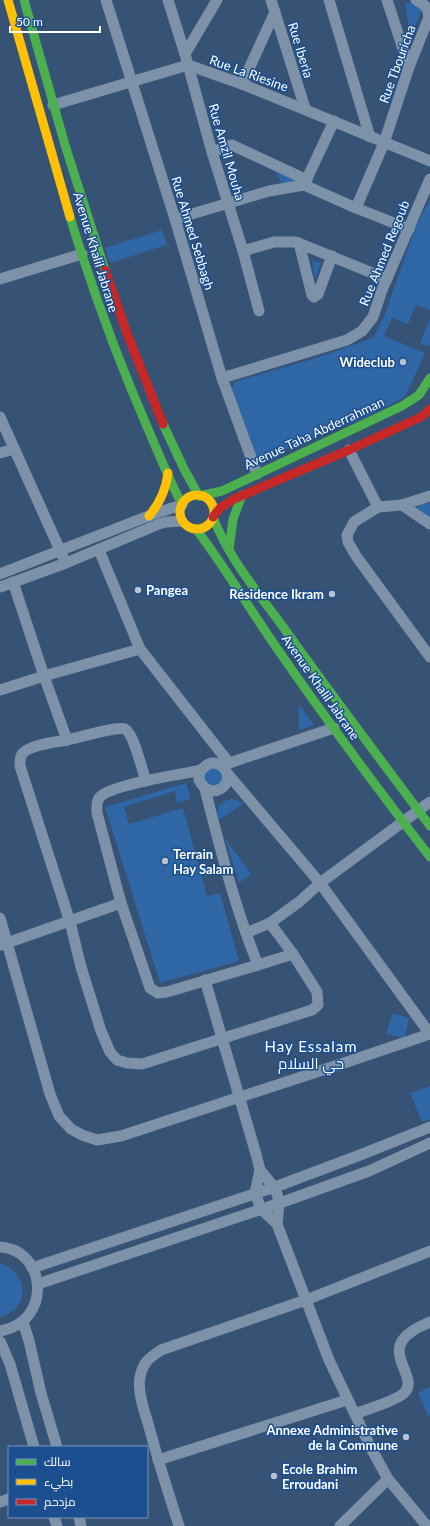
<svg xmlns="http://www.w3.org/2000/svg" width="430" height="1526" viewBox="0 0 430 1526" font-family="Lato,Cairo,sans-serif">
<style>
.green{fill:#2f66a5}
.lines{fill:none;stroke-linecap:round;stroke-linejoin:round}
.street{stroke:#7d92a8;stroke-width:11}
.fast{stroke:#4caf50;stroke-width:9}
.slow{stroke:#ffc107;stroke-width:9}
.jam{stroke:#c62828;stroke-width:9}
.poi-dot{fill:#b9c2ce;stroke:#1b4f8f;stroke-width:1.5}
.labels{text-anchor:middle;dominant-baseline:central;stroke-width:3;stroke-linejoin:round;paint-order:stroke}
.street-label{font-size:13px;fill:#fff;stroke:#1b4f8f}
.poi-label{font-size:13px;font-weight:bold;fill:#fff;stroke:#1b4f8f;text-anchor:end}
.quarter-label{font-size:15px;letter-spacing:1px;fill:#fff;stroke:#1b4f8f}
</style>
<rect width="100%" height="100%" fill="#365274"/>
<g class="green">
<path d="M405,2L423,7L410,39Z"/>
<path d="M276,172L301,182L281,183Z"/>
<path d="M430,199V310L416,305L408,324L392,318L384,336L425,353L405,397L364,418L258,460L256,458L231,389L235,382L240,380L313,359L373,338L385,314L415,228Z"/>
<path d="M162,230L167,245L110,263L105,248Z"/>
<path d="M312,260L321,263L315,280Z"/>
<path d="M430,318V344L429,347L420,343Z"/>
<path d="M430,503V518L416,508L423,504Z"/>
<path d="M299,704L314,725L299,730Z"/>
<path d="M212,765L226,774L216,788L204,783V770Z"/>
<path d="M186,783L191,799L177,803L175,791L124,807L129,824L183,808L207,896L220,893L239,961L160,983L105,807Z"/>
<path d="M232,799L244,803L219,820L217,815L219,805L227,800Z"/>
<path d="M225,838L251,874L239,883Z"/>
<path d="M393,1013L409,1018L405,1038L386,1034Z"/>
<path d="M430,1086V1119L422,1122L410,1093Z"/>
<path d="M0,1263C28,1272 32,1309 0,1317Z"/>
<path d="M430,1387V1415L428,1416L418,1393Z"/>
</g>
<g class="lines">
<g class="street">
<path d="M106,0L175,219L222,378L257,474"/>
<path d="M168,0L185,54L212,152L243,251L259,311"/>
<path d="M271,0L305,108"/>
<path d="M329,0L370,137"/>
<path d="M387,0L409,67"/>
<path d="M185,54L217,0"/>
<path d="M242,84L275,12"/>
<path d="M53,105L188,65L242,84L430,161"/>
<path d="M212,152L232,145L307,180"/>
<path d="M304,185L356,208L409,229"/>
<path d="M356,208L384,143L409,67L429,17C428,8 425,4 416,0"/>
<path d="M175,219L269,191L304,185L334,121"/>
<path d="M299,243L312,295L314,297L318,294L332,256"/>
<path d="M243,251L274,242H296L387,279"/>
<path d="M0,279L82,254"/>
<path d="M222,378L347,340L362,331L373,317L382,290L430,179"/>
<path d="M0,417L63,557"/>
<path d="M349,450L378,507"/>
<path d="M0,453L14,449"/>
<path d="M430,496L402,505L378,507L354,522L347,535L348,542L356,556L430,657"/>
<path d="M402,505L430,524"/>
<path d="M99,550L140,649L229,763"/>
<path d="M0,574L159,512L182,505"/>
<path d="M13,582L44,676L67,740C56,742 25,745 21,756C20,759 20,763 20,766L70,922L81,967L101,1031L110,1052L117,1060L127,1063L142,1064L312,1010L318,1005L317,992L293,954L270,923"/>
<path d="M0,587L66,563L159,524L166,522L182,521"/>
<path d="M0,690L44,676L140,649"/>
<path d="M67,740C77,738 117,726 125,729C134,734 142,770 146,781"/>
<path d="M223,765L334,728"/>
<path d="M200,770L199,780C211,804 237,783 224,768C221,765 217,763 213,763C207,763 205,767 201,770C199,771 194,771 192,772C175,775 108,786 99,798C96,803 97,808 97,813L121,903L150,988L158,993L167,992L258,965C235,908 220,848 205,789"/>
<path d="M227,773L320,883L430,1034"/>
<path d="M0,918L50,1094L59,1116L71,1129L82,1135L97,1140L121,1136L338,1065L430,1034"/>
<path d="M246,933L270,923L299,902L320,883L430,802"/>
<path d="M1,945L121,903"/>
<path d="M258,965L293,954"/>
<path d="M205,980L256,1154L260,1170L255,1193L261,1209L277,1224L329,1360L372,1450L388,1479L427,1526"/>
<path d="M260,1170C279,1192 281,1195 277,1224"/>
<path d="M0,1247C47,1250 53,1322 0,1331"/>
<path d="M32,1268L275,1187L360,1155L430,1127"/>
<path d="M38,1284L280,1203L369,1171L430,1143"/>
<path d="M23,1322L29,1341L41,1393L57,1447"/>
<path d="M0,1341L10,1364L34,1447"/>
<path d="M355,1414C367,1409 393,1402 403,1394C422,1378 380,1353 411,1332C416,1328 424,1325 430,1322"/>
<path d="M158,1460L347,1400"/>
<path d="M0,1502L9,1499"/>
<path d="M54,1517L57,1526"/>
<path d="M79,1517L81,1526"/>
<path d="M179,1526C168,1492 157,1458 148,1423C144,1411 137,1390 140,1377C143,1362 149,1358 161,1350L306,1300L430,1251"/>
<path d="M340,1526L388,1479"/>
</g>
<g class="fast">
<path d="M24,0L65,145L105,270"/>
<path d="M70,217C92,289 118,360 148,429C159,454 169,480 182,504"/>
<path d="M163,424L184,469L199,496"/>
<path d="M199,496L222,491L402,406L419,395L430,378"/>
<path d="M213,517C228,557 256,590 281,624C329,692 380,759 430,826"/>
<path d="M196,529C225,567 249,608 276,647C325,718 377,788 430,857"/>
<path d="M229,550L233,519L242,495"/>
</g>
<g class="slow">
<path d="M8,0L70,217"/>
<circle cx="197" cy="512" r="17"/>
<path d="M149,516C160,503 166,490 168,473"/>
</g>
<g class="jam">
<path d="M105,270L128,336L163,424"/>
<path d="M213,517L220,508L234,499L349,450L421,417L430,409"/>
</g>
</g>
<g class="poi-dot">
<circle cx="403" cy="362" r="4"/>
<circle cx="138" cy="590" r="4"/>
<circle cx="332" cy="594" r="4"/>
<circle cx="165" cy="861" r="4"/>
<circle cx="406" cy="1437" r="4"/>
<circle cx="274" cy="1476" r="4"/>
</g>
<g class="labels">
<g class="street-label">
<text transform="translate(301 50) rotate(73)">Rue Iberia</text>
<text transform="translate(397 64) rotate(-70)">Rue Tbouricha</text>
<text transform="translate(249 73) rotate(20)">Rue La Riesine</text>
<text transform="translate(227 152) rotate(74)">Rue Amzil Mouha</text>
<text transform="translate(193 233) rotate(73)">Rue Ahmed Sebbagh</text>
<text transform="translate(96 252) rotate(73)">Avenue Khalil Jabrane</text>
<text transform="translate(384 253) rotate(-68)">Rue Ahmed Regoub</text>
<text transform="translate(314 433) rotate(-25)">Avenue Taha Abderrahman</text>
<text transform="translate(321 687) rotate(55)">Avenue Khalil Jabrane</text>
</g>
<g class="poi-label">
<text x="395" y="362">Wideclub</text>
<text x="146" y="590" text-anchor="start">Pangea</text>
<text x="324" y="594">Résidence Ikram</text>
<text x="173" y="854" text-anchor="start">Terrain<tspan x="173" dy="15">Hay Salam</tspan></text>
<text x="398" y="1430">Annexe Administrative<tspan x="398" dy="15">de la Commune</tspan></text>
<text x="282" y="1469" text-anchor="start">Ecole Brahim<tspan x="282" dy="15">Erroudani</tspan></text>
</g>
<g class="quarter-label">
<text x="311" y="1046">Hay Essalam<tspan x="311" dy="17">حي السلام</tspan></text>
</g>
</g>
<rect x="8" y="1446" width="140" height="72" fill="#1b4f8f" stroke="#7695bc"/>
<rect x="16" y="1459" width="20" height="6" fill="#4caf50" stroke="#7695bc"/>
<text x="44" y="1466" font-size="12" fill="#ffffff">سالك</text>
<rect x="16" y="1479" width="20" height="6" fill="#ffc107" stroke="#7695bc"/>
<text x="44" y="1486" font-size="12" fill="#ffffff">بطيء</text>
<rect x="16" y="1499" width="20" height="6" fill="#c62828" stroke="#7695bc"/>
<text x="44" y="1506" font-size="12" fill="#ffffff">مزدحم</text>
<path d="M10 26v6h90v-6" fill="none" stroke="#ffffff" stroke-width="2"/>
<text x="16" y="26" font-size="12" fill="#ffffff" stroke="#1b4f8f" stroke-width="3" paint-order="stroke">50 m</text>
</svg>
